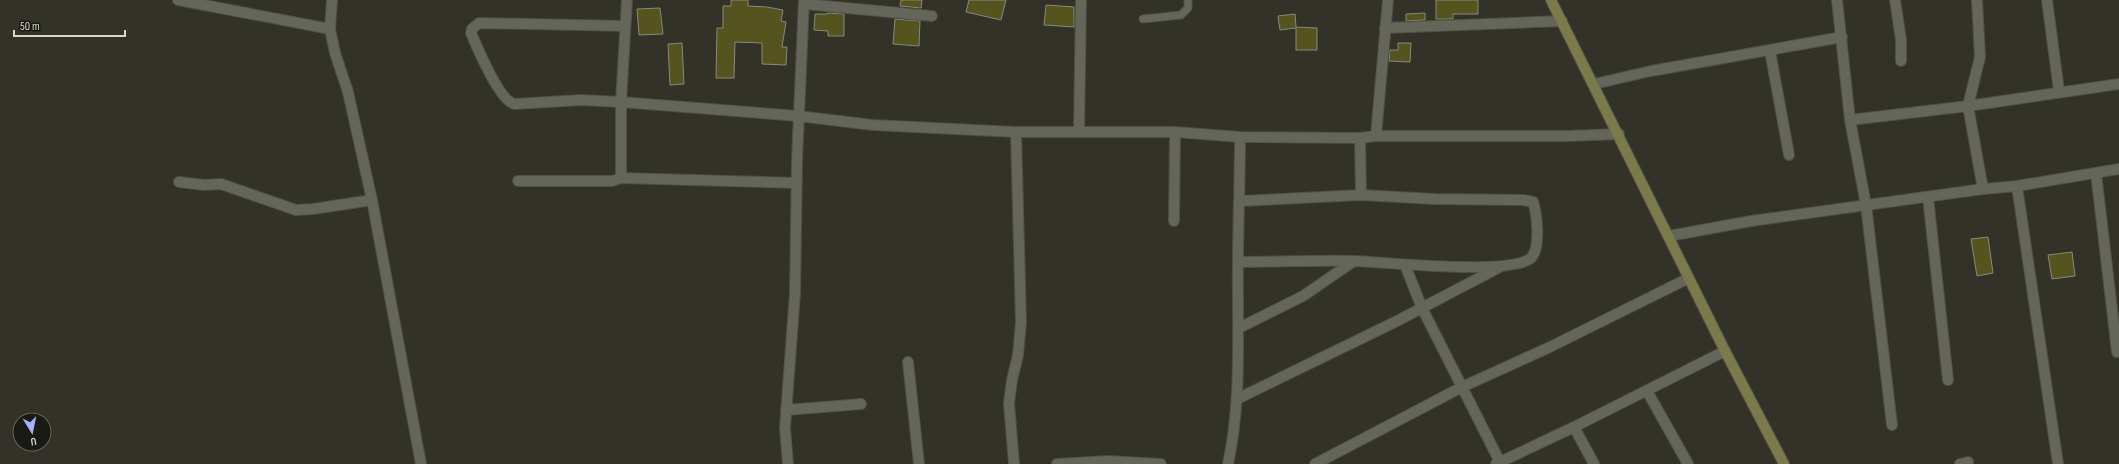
<svg xmlns="http://www.w3.org/2000/svg" width="2119" height="464" viewBox="0 0 2119 464" font-family="'Sofia Sans Condensed',sans-serif">
<style>
.building{fill:#55541f;stroke:#88897d}
.lines{fill:none;stroke-linecap:round;stroke-linejoin:round}
.lane-casing{stroke:#4f4f46;stroke-width:9}
.street-casing{stroke:#4f4f46;stroke-width:12}
.secondary-casing{stroke:#4f4f46;stroke-width:12}
.lane{stroke:#65665a;stroke-width:7}
.street{stroke:#65665a;stroke-width:10}
.secondary{stroke:#7a7a4a;stroke-width:10}
</style>
<rect width="100%" height="100%" fill="#323228"/>
<g class="building">
<path d="M731,0H748V6L767,7L783,10L781,21L786,22L782,47H787L786,65L762,64V43L735,42L734,78H716L717,28H723V6H731Z"/>
<path d="M901,0H922L921,8L900,6Z"/>
<path d="M969,0H1006L1001,20L966,12Z"/>
<path d="M1436,0H1478V14H1453V19H1436Z"/>
<path d="M1046,5L1074,7V27L1044,25Z"/>
<path d="M660,8L663,34L639,35L637,9Z"/>
<path d="M827,13L844,14V36H828V31L814,30L815,14H827Z"/>
<path d="M1425,13V20L1406,21V14Z"/>
<path d="M1295,14L1296,27L1317,28V50H1296V28L1280,30L1278,16Z"/>
<path d="M895,19L920,21L919,46L893,44Z"/>
<path d="M682,43L684,84L670,85L668,44Z"/>
<path d="M1398,43H1411L1410,62L1389,61L1390,50H1398Z"/>
<path d="M1988,237L1993,273L1977,276L1971,239Z"/>
<path d="M2072,252L2075,276L2052,279L2048,255Z"/>
</g>
<g class="lines">
<defs>
<path id="lane" d="M1143,19L1181,15L1188,8V0"/>
<g id="street">
<path d="M178,0L330,29"/>
<path d="M332,0L330,29L335,53L348,92L372,200L421,464"/>
<path d="M1837,0L1850,120L1866,205L1892,425"/>
<path d="M1895,0L1901,40V61"/>
<path d="M1977,0L1980,57L1968,106L1983,189"/>
<path d="M2047,0L2059,91"/>
<path d="M804,4L932,16"/>
<path d="M625,26L479,23L472,29L471,33C477,47 500,102 515,104L581,100L621,102L798,116L873,125L1016,132H1175L1240,137L1360,138L1376,136H1567L1619,134"/>
<path d="M1385,28L1562,21"/>
<path d="M1770,51L1789,155"/>
<path d="M1594,84L1651,71L1842,37"/>
<path d="M1850,120L1968,106L2119,84"/>
<path d="M1079,131L1081,0"/>
<path d="M1376,136L1388,0"/>
<path d="M1360,138L1361,195"/>
<path d="M2096,173L2117,352"/>
<path d="M621,178V102L627,0"/>
<path d="M518,181H612L621,178L796,183"/>
<path d="M179,182L204,185L221,184L296,210L313,209L372,200"/>
<path d="M2017,186L2058,464"/>
<path d="M1928,197L1948,380"/>
<path d="M1174,221L1175,132"/>
<path d="M1669,236L1751,221L1983,189L2017,186L2119,169"/>
<path d="M1238,262C1277,262 1315,260 1354,261C1386,262 1509,276 1531,258C1541,248 1537,214 1533,202L1523,200L1435,199L1361,195L1240,201"/>
<path d="M1405,265L1422,308L1501,464"/>
<path d="M1239,328L1303,296L1354,261"/>
<path d="M908,362L919,464"/>
<path d="M1647,391L1688,464"/>
<path d="M1237,399L1395,322L1498,268"/>
<path d="M786,410L861,404"/>
<path d="M1574,427L1594,464"/>
<path d="M788,464L785,428L795,293L797,160L804,0"/>
<path d="M1014,464L1009,403L1012,380L1018,355L1021,322L1016,132"/>
<path d="M1057,464L1108,461L1161,464"/>
<path d="M1228,464C1240,408 1238,354 1238,298C1237,244 1240,190 1240,137"/>
<path d="M1315,464L1462,387L1550,347L1689,278"/>
<path d="M1496,464L1574,427L1725,351"/>
<path d="M1960,464L1968,462"/>
</g>
<path id="secondary" d="M1551,0L1725,351L1784,464"/>
</defs>
<use href="#lane" class="lane-casing"/>
<use href="#street" class="street-casing"/>
<use href="#secondary" class="secondary-casing"/>
<use href="#lane" class="lane"/>
<use href="#street" class="street"/>
<use href="#secondary" class="secondary"/>
</g>
<g transform="translate(32 432) rotate(170)"><circle r="19" fill="#1a1a15" stroke="#65655f"/>
<path d="M0-3L7 15L0 10L-7 15Z" fill="#a5b1fc"/>
<text y="-6" font-size="11" font-weight="bold" text-anchor="middle" fill="#d6d6cf">U</text>
</g>
<path d="M14 30v6h111v-6" fill="none" stroke="#d6d6cf" stroke-width="2"/>
<text x="20" y="30" font-size="12" fill="#d6d6cf" stroke="#1a1a15" stroke-width="3" paint-order="stroke">50 m</text>
</svg>
